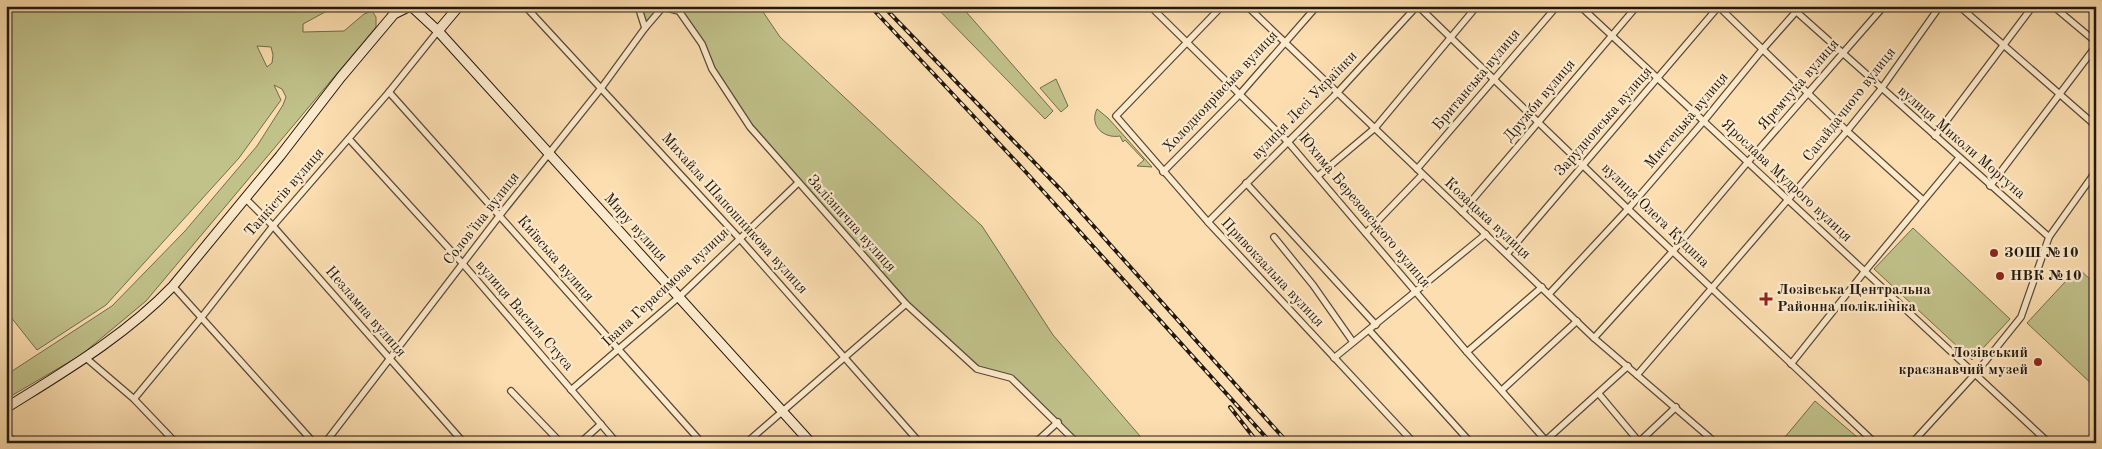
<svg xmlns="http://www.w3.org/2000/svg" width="2102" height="449" viewBox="0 0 2102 449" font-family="'Old Standard TT',serif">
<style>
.green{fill:#c1c18a;stroke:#716c4c;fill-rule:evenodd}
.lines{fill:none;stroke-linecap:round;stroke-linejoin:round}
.street-casing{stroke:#584a37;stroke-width:8}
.secondary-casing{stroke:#21180f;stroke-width:11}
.street{stroke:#fdeacc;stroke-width:5.5}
.secondary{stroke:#fdeacc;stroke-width:9}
.rail-casing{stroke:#21180f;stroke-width:4}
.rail{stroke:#fdeacc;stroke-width:2;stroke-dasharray:5.5;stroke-linecap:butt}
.poi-dot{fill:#8f2418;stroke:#fdeacc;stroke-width:2}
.labels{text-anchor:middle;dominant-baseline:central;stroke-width:4.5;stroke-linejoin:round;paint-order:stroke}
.street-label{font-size:15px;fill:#21180f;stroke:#fdeacc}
.poi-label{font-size:15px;font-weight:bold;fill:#21180f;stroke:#fdeacc;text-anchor:start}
</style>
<rect width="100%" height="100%" fill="#fcdeb0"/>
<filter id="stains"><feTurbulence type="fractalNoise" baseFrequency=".004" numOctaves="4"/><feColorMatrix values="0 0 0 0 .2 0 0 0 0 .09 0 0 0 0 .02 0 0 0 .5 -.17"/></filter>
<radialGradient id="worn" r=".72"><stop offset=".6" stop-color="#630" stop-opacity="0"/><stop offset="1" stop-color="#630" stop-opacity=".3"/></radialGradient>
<g class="green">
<path d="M6,6H336L303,24V32L344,31L364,14L372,11L376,17V27L146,301L81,355L6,399V375L112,306L185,231L257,146L283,105L286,97L282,89L274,85L281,100L239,158L106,305L37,350L6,311ZM257,46L271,47L273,55L272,63L267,67Z"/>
<path d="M638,6H759L780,37L982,226L1053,335L1146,443H1076L1011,378L977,369L906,304L750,127L712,69L702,44L679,11L663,7L645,28Z"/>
<path d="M935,6H961L1053,111L1045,119Z"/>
<path d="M1056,79L1068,106L1061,112L1040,88Z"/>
<path d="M1097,109L1108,118L1152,167L1137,166L1144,160L1125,140L1123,142L1120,136C1103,139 1089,125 1097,109Z"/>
<path d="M1913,228L2010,319L1972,360L1874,269Z"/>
<path d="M2078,268L2096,285V388L2027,323Z"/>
<path d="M1815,401L1864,443H1780Z"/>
</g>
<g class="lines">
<defs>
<g id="street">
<path d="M525,6L739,238L920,443"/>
<path d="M1150,6L1288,142L1467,352L1548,443"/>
<path d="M1222,6L1116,116L1208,222L1414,443"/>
<path d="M1247,6L1594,338L1716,443"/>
<path d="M1418,6L1628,209L1875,443"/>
<path d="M1580,6L2049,443"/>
<path d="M1718,6L1847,131L1923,200"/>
<path d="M1790,6L2049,237"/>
<path d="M1959,6L2096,126"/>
<path d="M2053,6L2096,42"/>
<path d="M645,28L663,7L679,11L702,44L712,69L750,127L906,304L977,369L1011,378L1077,443"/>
<path d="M389,92L702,443"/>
<path d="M1935,136L2033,6"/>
<path d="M349,139L463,264L617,443"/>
<path d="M1417,169L1557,6"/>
<path d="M1163,172L1240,94L1317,6"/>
<path d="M1318,176L1375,128L1477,6"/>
<path d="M1246,183L1376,325"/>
<path d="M1990,186L2096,46"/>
<path d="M245,198L273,226L464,443"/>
<path d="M1462,212L1637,6"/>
<path d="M1208,222L1338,92L1417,6"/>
<path d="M1366,233L1422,175"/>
<path d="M1274,237L1313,285L1353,342"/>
<path d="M1507,254L1719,6"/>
<path d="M173,286L314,443"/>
<path d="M1549,294L1628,209L1703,122L1762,50L1801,6"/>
<path d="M1369,330L1471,443"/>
<path d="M1594,338L1673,251L1747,163L1884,6"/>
<path d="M1467,352L1542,287"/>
<path d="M86,358L134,399L176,443"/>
<path d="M1334,358L1486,234"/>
<path d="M1791,364L1865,271L1959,158"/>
<path d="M1637,375L1847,131L1881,89L1940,6"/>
<path d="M571,390L679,297L798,183"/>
<path d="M1502,390L1577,321"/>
<path d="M511,391L561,443"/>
<path d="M1599,394L1640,443"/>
<path d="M134,399L201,318L273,226L389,92L438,31"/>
<path d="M6,434L15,443"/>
<path d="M1544,442L1628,366"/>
<path d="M325,443L500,215L602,87L645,28L638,6"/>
<path d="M580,443L601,424"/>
<path d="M746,443L906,304"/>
<path d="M1035,443L1058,422"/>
<path d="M1638,443L1676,407"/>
<path d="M1912,443L1976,373L2021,317L2049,237L2096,171"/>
</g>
<g id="secondary">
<path d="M411,6L438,31L811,443"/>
<path d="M438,31L459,6"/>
<path d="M6,408C65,371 125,336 173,286L280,156L341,77L394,14L410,6"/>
</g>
</defs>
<use href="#street" class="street-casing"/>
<use href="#secondary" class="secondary-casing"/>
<use href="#street" class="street"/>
<use href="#secondary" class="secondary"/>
<defs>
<g id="rail">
<path d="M870,6L1024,170L1271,443"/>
<path d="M883,6L1063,192L1288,443"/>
<path d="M1230,407L1258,443"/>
</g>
</defs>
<use href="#rail" class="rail-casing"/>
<use href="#rail" class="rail"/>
</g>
<g class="poi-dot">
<circle cx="1994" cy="253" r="5"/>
<circle cx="2000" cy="276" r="5"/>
<path d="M1763.5 291.5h5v5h5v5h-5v5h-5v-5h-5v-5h5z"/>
<circle cx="2038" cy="362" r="5"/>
</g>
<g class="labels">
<g class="street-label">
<text transform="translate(1477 80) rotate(-50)">Британська вулиця</text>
<text transform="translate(1799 85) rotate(-49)">Яремчука вулиця</text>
<text transform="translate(1221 92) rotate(-47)">Холодноярівська вулиця</text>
<text transform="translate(1540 101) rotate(-50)">Дружби вулиця</text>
<text transform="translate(1850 105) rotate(-52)">Сагайдачного вулиця</text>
<text transform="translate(1305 106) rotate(-46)">вулиця Лесі Українки</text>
<text transform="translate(1687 121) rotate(-50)">Мистецька вулиця</text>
<text transform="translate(1604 122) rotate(-49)">Зарудновська вулиця</text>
<text transform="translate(1961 143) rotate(41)">вулиця Миколи Моргуна</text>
<text transform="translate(1786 181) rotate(43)">Ярослава Мудрого вулиця</text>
<text transform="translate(285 193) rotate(-49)">Танкістів вулиця</text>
<text transform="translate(1364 211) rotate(50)">Юхима Березовського вулиця</text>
<text transform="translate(734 214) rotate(48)">Михайла Шапошникова вулиця</text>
<text transform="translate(1655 216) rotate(44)">вулиця Олега Куцина</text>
<text transform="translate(482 219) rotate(-52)">Солов'їна вулиця</text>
<text transform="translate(1487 219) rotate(43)">Козацька вулиця</text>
<text transform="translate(851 224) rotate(48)">Залізнична вулиця</text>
<text transform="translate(635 228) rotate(48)">Миру вулиця</text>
<text transform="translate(555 259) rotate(49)">Київська вулиця</text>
<text transform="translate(1272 273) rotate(47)">Привокзальна вулиця</text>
<text transform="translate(666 288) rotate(-43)">Івана Герасимова вулиця</text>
<text transform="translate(365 312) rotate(49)">Незламна вулиця</text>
<text transform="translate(524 316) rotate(49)">вулиця Василя Стуса</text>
</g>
<g class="poi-label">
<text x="2004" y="253">ЗОШ №10</text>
<text x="2010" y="276">НВК №10</text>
<text x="1777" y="290">Лозівська Центральна<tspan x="1777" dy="17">Районна поліклініка</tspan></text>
<text x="2028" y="353" text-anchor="end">Лозівський<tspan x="2028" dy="17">краєзнавчий музей</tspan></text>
</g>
</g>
<rect width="2102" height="449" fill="none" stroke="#fcdeb0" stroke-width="25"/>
<rect x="8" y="8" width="2087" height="434" fill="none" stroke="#21180f" stroke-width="2.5"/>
<rect x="12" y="12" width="2077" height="424" fill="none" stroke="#21180f"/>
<rect width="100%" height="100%" filter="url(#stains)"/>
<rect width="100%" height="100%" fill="url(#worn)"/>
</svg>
